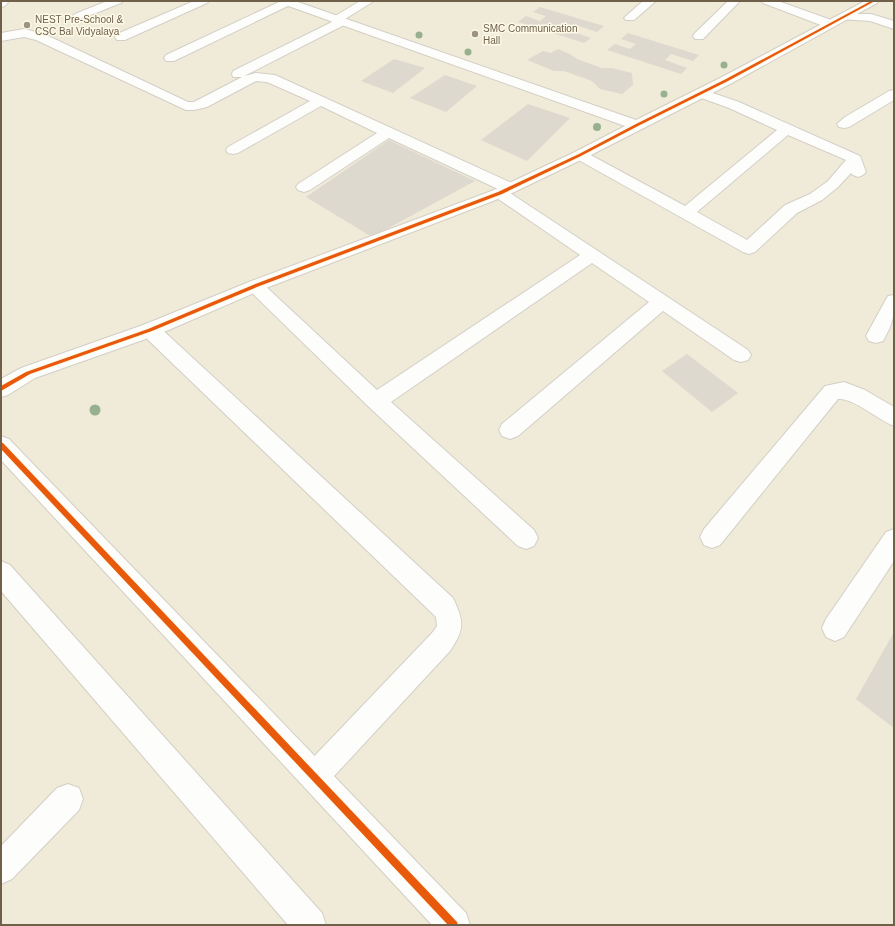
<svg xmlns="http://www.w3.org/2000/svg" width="895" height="926" viewBox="0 0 895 926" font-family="Helvetica,sans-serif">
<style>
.residential{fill:#f0ead8}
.building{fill:#ded9ce}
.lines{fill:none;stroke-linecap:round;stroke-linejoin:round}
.street-casing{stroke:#d3cfc6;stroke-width:2}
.secondary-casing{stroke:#d2cec3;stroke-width:2}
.street{fill:#fdfdfc;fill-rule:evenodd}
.secondary{fill:#fdfdfc;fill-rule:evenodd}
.cycleway-casing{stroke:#fefae8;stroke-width:2}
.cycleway{fill:#e8590c;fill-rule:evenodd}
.tree{fill:#97b18f}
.poi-dot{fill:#9e9381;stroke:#fefae8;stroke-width:1.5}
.labels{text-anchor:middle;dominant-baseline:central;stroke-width:3;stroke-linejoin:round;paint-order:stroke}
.far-poi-label{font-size:10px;fill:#70604a;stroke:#fefae8;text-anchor:start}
</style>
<rect width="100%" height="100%" fill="#f4f2e8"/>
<rect class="residential" x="1" y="1" width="893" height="924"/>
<g class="building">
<path d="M540,7L604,26L597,32L578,26L571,31L591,38L584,43L518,22L526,16L540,21L546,16L533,12Z"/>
<path d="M628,33L699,55L693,61L671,54L665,60L687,68L681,74L607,50L615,44L630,49L636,44L621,39Z"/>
<path d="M558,49L570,54L577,59L602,68H612L632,73L633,85L622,94L600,89L592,81L564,71H554L527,60L543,51L551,53Z"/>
<path d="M394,59L425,68L393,93L361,81Z"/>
<path d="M445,75L477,86L446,112L410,98Z"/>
<path d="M528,104L570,118L527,161L481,140Z"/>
<path d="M389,140L475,181L372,237L306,197Z"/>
<path d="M687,354L738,393L712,412L662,371Z"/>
<path d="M894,632V728L856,699Z"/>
</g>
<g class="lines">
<defs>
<g id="street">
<path d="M107,1H123L121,3L83,18H75L73,16L75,14Z"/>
<path d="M194,1H209L207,3L125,40H117L115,37L117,34Z"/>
<path d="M281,1L294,2L292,4L174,61H166L164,58L166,55Z"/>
<path d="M360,1H374L345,19L348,22L346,24L244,76L256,73L275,75L516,185L518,188L516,191L510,193L748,350L751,355L748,360L741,362L734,360L663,311L518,436L510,439L502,436L499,430L502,424L649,302L592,263L391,402L534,530L538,538L534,546L526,549L518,546L369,407L249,290L246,286L249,282L255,280L261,282L377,390L580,255L494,196L492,193L494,190L498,189L389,138L310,190L304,192L298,190L296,187L298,184L377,133L321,106L238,153L233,154L228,153L226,150L228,147L310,101L267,82L256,81L207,107L194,110H186L36,40L24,37L1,41V33L24,29L44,34L188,102H194L242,77H233L232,74L233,71L332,22L330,20L332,18Z"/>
<path d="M643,1H656L634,20H626L624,18L626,16Z"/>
<path d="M728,1H740L703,39H695L693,36L695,33Z"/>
<path d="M761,1H778L834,21L836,24L834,27H826L763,3Z"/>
<path d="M844,14H871L894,21V29L870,21L840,19L838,17L840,15Z"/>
<path d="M701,89L739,102L860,156L866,172L863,175L858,177L853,175L851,173L838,187L822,200L797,213L755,252L749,254L743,252L575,158L573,155L575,152L580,151L585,152L685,206L777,130L729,108L696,96L694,93L696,90ZM788,135L846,160L828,181L810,194L785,205L747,240L697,212Z"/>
<path d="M894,90V100L849,127L844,128L839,127L837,124L845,117L889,91Z"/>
<path d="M894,295C894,317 894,321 883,341L876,343L869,341L866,336L885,301L888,296Z"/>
<path d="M150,323L157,325L453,598C464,621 465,629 450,651L324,787L314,792L304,787L299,777L304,767L432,633L437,626L436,617L143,335L141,330L143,325Z"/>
<path d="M844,382L865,390L894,407V426C879,420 852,397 838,399L720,545L712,548L704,545L700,537L704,529L825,386Z"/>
<path d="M894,529V561L844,637L835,641L826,637L822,628L826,619L886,532Z"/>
<path d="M68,784L79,788L83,799L79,810L12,879L1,884V846L57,788Z"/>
</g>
<g id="secondary">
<path d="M1,1H9L5,6L1,7Z"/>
<path d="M278,1H295L636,120L722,77L865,1H879L877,3L732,83L585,158L506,196L261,290L157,335L35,378L8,395L1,397V379L21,368L143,325L249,282L494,190L575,152L625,126L280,3Z"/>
<path d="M1,436L9,439L466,913L470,925H432L1,460Z"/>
<path d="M1,561L10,565L322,913L326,925H288L1,591Z"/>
</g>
</defs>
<use href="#street" class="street-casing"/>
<use href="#secondary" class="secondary-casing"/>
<use href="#street" class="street"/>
<use href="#secondary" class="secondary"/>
<defs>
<g id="cycleway">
<path d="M871,1H875L728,81L638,126L581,156L502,194L257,287L152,331L30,374L1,391V386L26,372L148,329L253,285L498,192L579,154L636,124L726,79Z"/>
<path d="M1,443H3L457,922L458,925H448L1,449Z"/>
</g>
</defs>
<use href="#cycleway" class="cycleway-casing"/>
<use href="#cycleway" class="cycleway"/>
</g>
<g class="tree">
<circle cx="419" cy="35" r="3.5"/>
<circle cx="468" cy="52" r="3.5"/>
<circle cx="724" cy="65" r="3.5"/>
<circle cx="664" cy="94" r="3.5"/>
<circle cx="597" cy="127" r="4"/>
<circle cx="95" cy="410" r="5.5"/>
</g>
<g class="poi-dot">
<circle cx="27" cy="25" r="4"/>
<circle cx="475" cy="34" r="4"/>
</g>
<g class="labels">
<g class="far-poi-label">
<text x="35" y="19">NEST Pre-School &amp;<tspan x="35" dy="12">CSC Bal Vidyalaya</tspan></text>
<text x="483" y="28">SMC Communication<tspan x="483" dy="12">Hall</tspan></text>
</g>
</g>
<rect width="895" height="926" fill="none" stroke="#70604a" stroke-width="4"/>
</svg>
